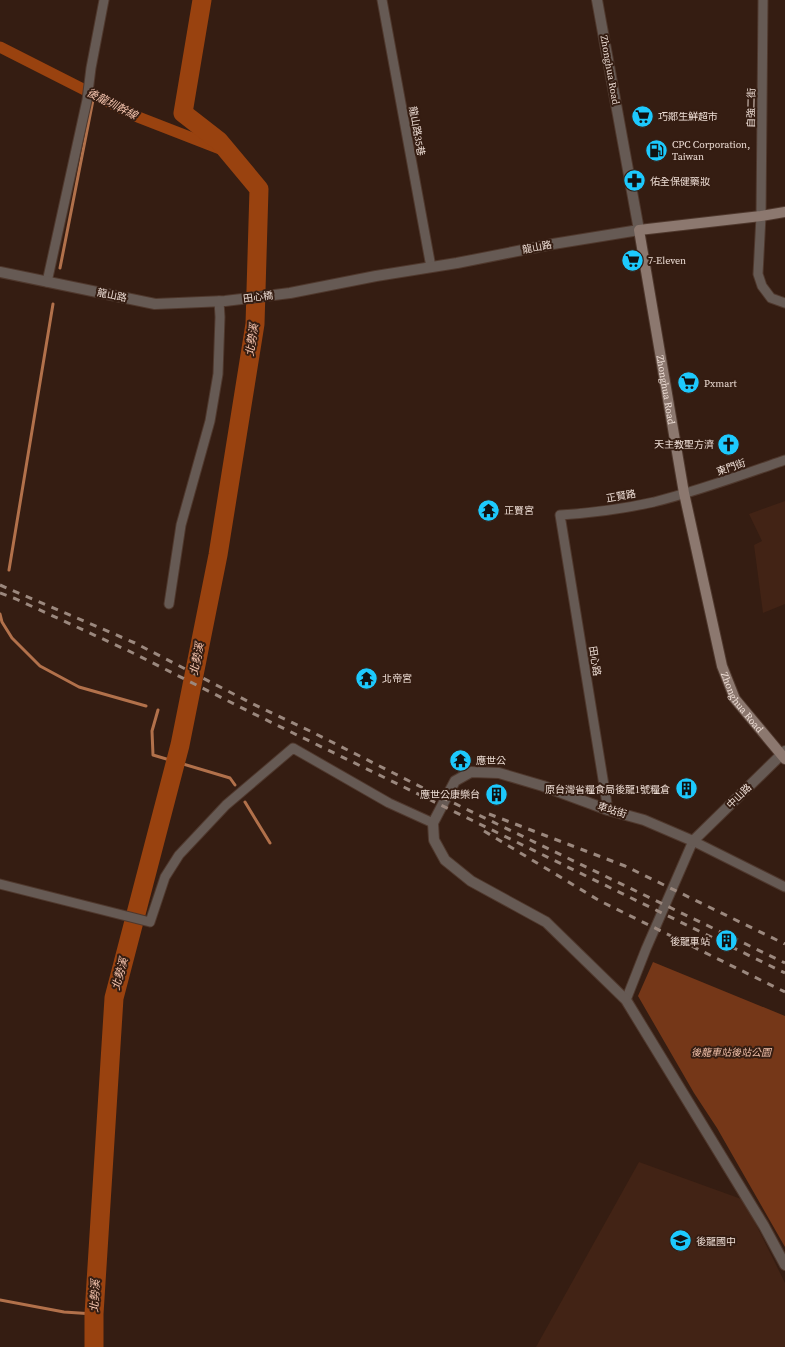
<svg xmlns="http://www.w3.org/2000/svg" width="785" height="1347" viewBox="0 0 785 1347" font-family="'Source Serif 4','Noto Sans TC',serif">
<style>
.built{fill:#422315}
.green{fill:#753718}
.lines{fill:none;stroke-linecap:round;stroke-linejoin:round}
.stream{stroke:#b2714b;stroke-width:3}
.canal{stroke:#99420f;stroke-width:11}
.river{stroke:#99420f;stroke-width:19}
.minor-casing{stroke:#4f382d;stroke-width:11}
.tertiary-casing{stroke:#4f382d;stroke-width:12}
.secondary-casing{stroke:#4f382d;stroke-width:12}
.minor{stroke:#665a54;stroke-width:9}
.tertiary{stroke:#665a54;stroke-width:10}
.secondary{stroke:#8c786f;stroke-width:10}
.rail{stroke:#9b887e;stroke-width:3;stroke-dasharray:7 7;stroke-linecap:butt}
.labels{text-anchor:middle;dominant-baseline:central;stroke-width:4;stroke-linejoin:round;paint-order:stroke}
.street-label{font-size:10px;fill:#eeded6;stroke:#351d12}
.poi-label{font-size:10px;fill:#eeded6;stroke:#351d12;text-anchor:start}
.park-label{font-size:10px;font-style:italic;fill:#f1c0aa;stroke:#351d12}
.water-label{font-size:11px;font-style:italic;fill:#f6c5af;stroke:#351d12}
</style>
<rect width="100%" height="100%" fill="#351d12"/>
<g class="built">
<path d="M785,501V604L763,613L754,545L762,541L749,514Z"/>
<path d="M639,1162L744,1200L785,1283V1347H536Z"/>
</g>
<path class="green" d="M653,962L785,1016V1247L717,1128L694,1093L638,996Z"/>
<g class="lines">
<g class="stream">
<path d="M60,268L94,95"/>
<path d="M9,570L53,304"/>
<path d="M0,614L2,622L12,638L40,666L79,687L146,706"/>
<path d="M158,710L152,731L153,755L230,778L235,785"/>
<path d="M245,802L270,843"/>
<path d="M0,1300L64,1312L94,1314"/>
</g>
<path class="canal" d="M0,47L138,117L228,152"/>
<path class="river" d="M94,1347V1314L114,998L180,745L218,555L255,324L259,189L219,141L183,113L202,0"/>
<defs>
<g id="minor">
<path d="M382,0L431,267"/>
<path d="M763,0L761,216L758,274L762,286L771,298L785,303"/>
<path d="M47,282L87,100L91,68L104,0"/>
<path d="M169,604L181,525L210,421L218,374L220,317L219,301"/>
<path d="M608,810L560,515C591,513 623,509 654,502C698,491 742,475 785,460"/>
<path d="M0,884L150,922L165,877L179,855L226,805L293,748L389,803L433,823"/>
<path d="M626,1000L646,949L693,841L785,887"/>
</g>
<g id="tertiary">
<path d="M0,272L155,304L225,301L290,293L376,276L457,263L553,244L639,230L597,0"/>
<path d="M785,751L693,841L644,820L608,810L543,786L499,773L471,772L455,781L433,823L434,840L445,860L471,881L546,922L626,1000L764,1226L785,1265"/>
</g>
<g id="secondary">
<path id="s1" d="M785,212L761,216L639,230L684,493L722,666L735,699L785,759"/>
</g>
</defs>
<use href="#minor" class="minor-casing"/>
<use href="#tertiary" class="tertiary-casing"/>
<use href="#secondary" class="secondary-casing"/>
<use href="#minor" class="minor"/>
<use href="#tertiary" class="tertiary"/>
<use href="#secondary" class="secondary"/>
<g class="rail">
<path d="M0,585L135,643L253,704L310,731L435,794L785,963"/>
<path d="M0,593L16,599L131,652L250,712L785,973"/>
<path d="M489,814L625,866L785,944"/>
<path d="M484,831L600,901L785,992"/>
</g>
</g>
<defs>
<symbol id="supermarket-disc" viewBox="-11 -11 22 22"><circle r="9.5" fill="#1dc9fd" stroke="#351d12"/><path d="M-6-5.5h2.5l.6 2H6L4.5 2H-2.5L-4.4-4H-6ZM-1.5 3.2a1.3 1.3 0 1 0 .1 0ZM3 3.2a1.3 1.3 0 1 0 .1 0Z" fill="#111"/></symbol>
<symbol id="fuel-disc" viewBox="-11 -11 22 22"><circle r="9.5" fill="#1dc9fd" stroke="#351d12"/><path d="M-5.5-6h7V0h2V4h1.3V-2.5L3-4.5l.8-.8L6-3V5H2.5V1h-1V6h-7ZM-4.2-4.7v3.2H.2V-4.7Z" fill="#111"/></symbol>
<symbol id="pharmacy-disc" viewBox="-11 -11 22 22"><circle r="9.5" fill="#1dc9fd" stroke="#351d12"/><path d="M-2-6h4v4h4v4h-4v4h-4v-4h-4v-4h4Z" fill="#111"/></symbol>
<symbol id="church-disc" viewBox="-11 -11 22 22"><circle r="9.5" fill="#1dc9fd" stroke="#351d12"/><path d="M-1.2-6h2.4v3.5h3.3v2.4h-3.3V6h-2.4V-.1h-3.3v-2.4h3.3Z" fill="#111"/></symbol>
<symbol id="temple-disc" viewBox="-11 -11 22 22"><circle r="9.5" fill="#1dc9fd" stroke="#351d12"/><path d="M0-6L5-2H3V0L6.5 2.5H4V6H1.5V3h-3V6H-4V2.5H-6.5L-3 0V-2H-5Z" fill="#111"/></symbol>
<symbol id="building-disc" viewBox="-11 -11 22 22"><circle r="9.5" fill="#1dc9fd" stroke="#351d12"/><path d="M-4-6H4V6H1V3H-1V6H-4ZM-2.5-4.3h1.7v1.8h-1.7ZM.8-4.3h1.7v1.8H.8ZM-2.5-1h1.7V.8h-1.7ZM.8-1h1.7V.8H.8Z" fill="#111"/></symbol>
<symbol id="school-disc" viewBox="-11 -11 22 22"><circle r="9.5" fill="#1dc9fd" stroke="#351d12"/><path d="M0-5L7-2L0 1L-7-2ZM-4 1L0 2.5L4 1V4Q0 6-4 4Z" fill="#111"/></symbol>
</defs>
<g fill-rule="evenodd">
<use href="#supermarket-disc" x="630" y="104" width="25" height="25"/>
<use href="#fuel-disc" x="644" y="138" width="25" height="25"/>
<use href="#pharmacy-disc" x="622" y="168" width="25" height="25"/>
<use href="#supermarket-disc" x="620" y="248" width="25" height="25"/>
<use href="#supermarket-disc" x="676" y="370" width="25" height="25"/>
<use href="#church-disc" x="716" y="432" width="25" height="25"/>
<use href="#temple-disc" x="476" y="498" width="25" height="25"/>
<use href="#temple-disc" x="354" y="666" width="25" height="25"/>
<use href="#temple-disc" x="448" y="748" width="25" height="25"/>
<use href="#building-disc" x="674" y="776" width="25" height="25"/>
<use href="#building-disc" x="484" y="782" width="25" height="25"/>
<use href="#building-disc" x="714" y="928" width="25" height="25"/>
<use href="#school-disc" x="668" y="1228" width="25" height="25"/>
</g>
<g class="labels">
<g class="street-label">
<text transform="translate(610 70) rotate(80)">Zhonghua Road</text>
<text transform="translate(751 108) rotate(-89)">自強二街</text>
<text transform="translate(417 131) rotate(80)">龍山路35巷</text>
<text transform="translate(537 247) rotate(-11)">龍山路</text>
<text transform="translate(112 295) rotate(11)">龍山路</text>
<text transform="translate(258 297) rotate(-7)">田心橋</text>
<text stroke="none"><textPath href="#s1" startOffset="309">Zhonghua Road</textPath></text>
<text transform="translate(731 467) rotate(-19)">東門街</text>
<text transform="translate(621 496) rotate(-10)">正賢路</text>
<text transform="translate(595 661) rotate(81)">田心路</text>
<text stroke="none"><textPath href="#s1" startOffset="633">Zhonghua Road</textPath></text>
<text transform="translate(739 796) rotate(-45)">中山路</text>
<text transform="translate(612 810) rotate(18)">車站街</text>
</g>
<g class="poi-label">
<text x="658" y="116">巧鄰生鮮超市</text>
<text x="672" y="144">CPC Corporation,<tspan x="672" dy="12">Taiwan</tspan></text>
<text x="650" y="181">佑全保健藥妝</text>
<text x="648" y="260">7-Eleven</text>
<text x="704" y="383">Pxmart</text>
<text x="714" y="444" text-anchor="end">天主教聖方濟</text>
<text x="504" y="510">正賢宮</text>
<text x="382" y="678">北帝宮</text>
<text x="476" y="760">應世公</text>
<text x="670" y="789" text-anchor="end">原台灣省糧食局後龍1號糧倉</text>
<text x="480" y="794" text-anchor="end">應世公康樂台</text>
<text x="710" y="941" text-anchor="end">後龍車站</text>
<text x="696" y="1241">後龍國中</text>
</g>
<g class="park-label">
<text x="731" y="1052">後龍車站後站公園</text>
</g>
<g class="water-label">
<text transform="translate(112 104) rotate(27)">後龍圳幹線</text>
<text transform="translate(252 340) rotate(-82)">北勢溪</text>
<text transform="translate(197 659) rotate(-79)">北勢溪</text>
<text transform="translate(120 974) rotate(-75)">北勢溪</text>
<text transform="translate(95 1296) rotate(-87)">北勢溪</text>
</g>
</g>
</svg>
